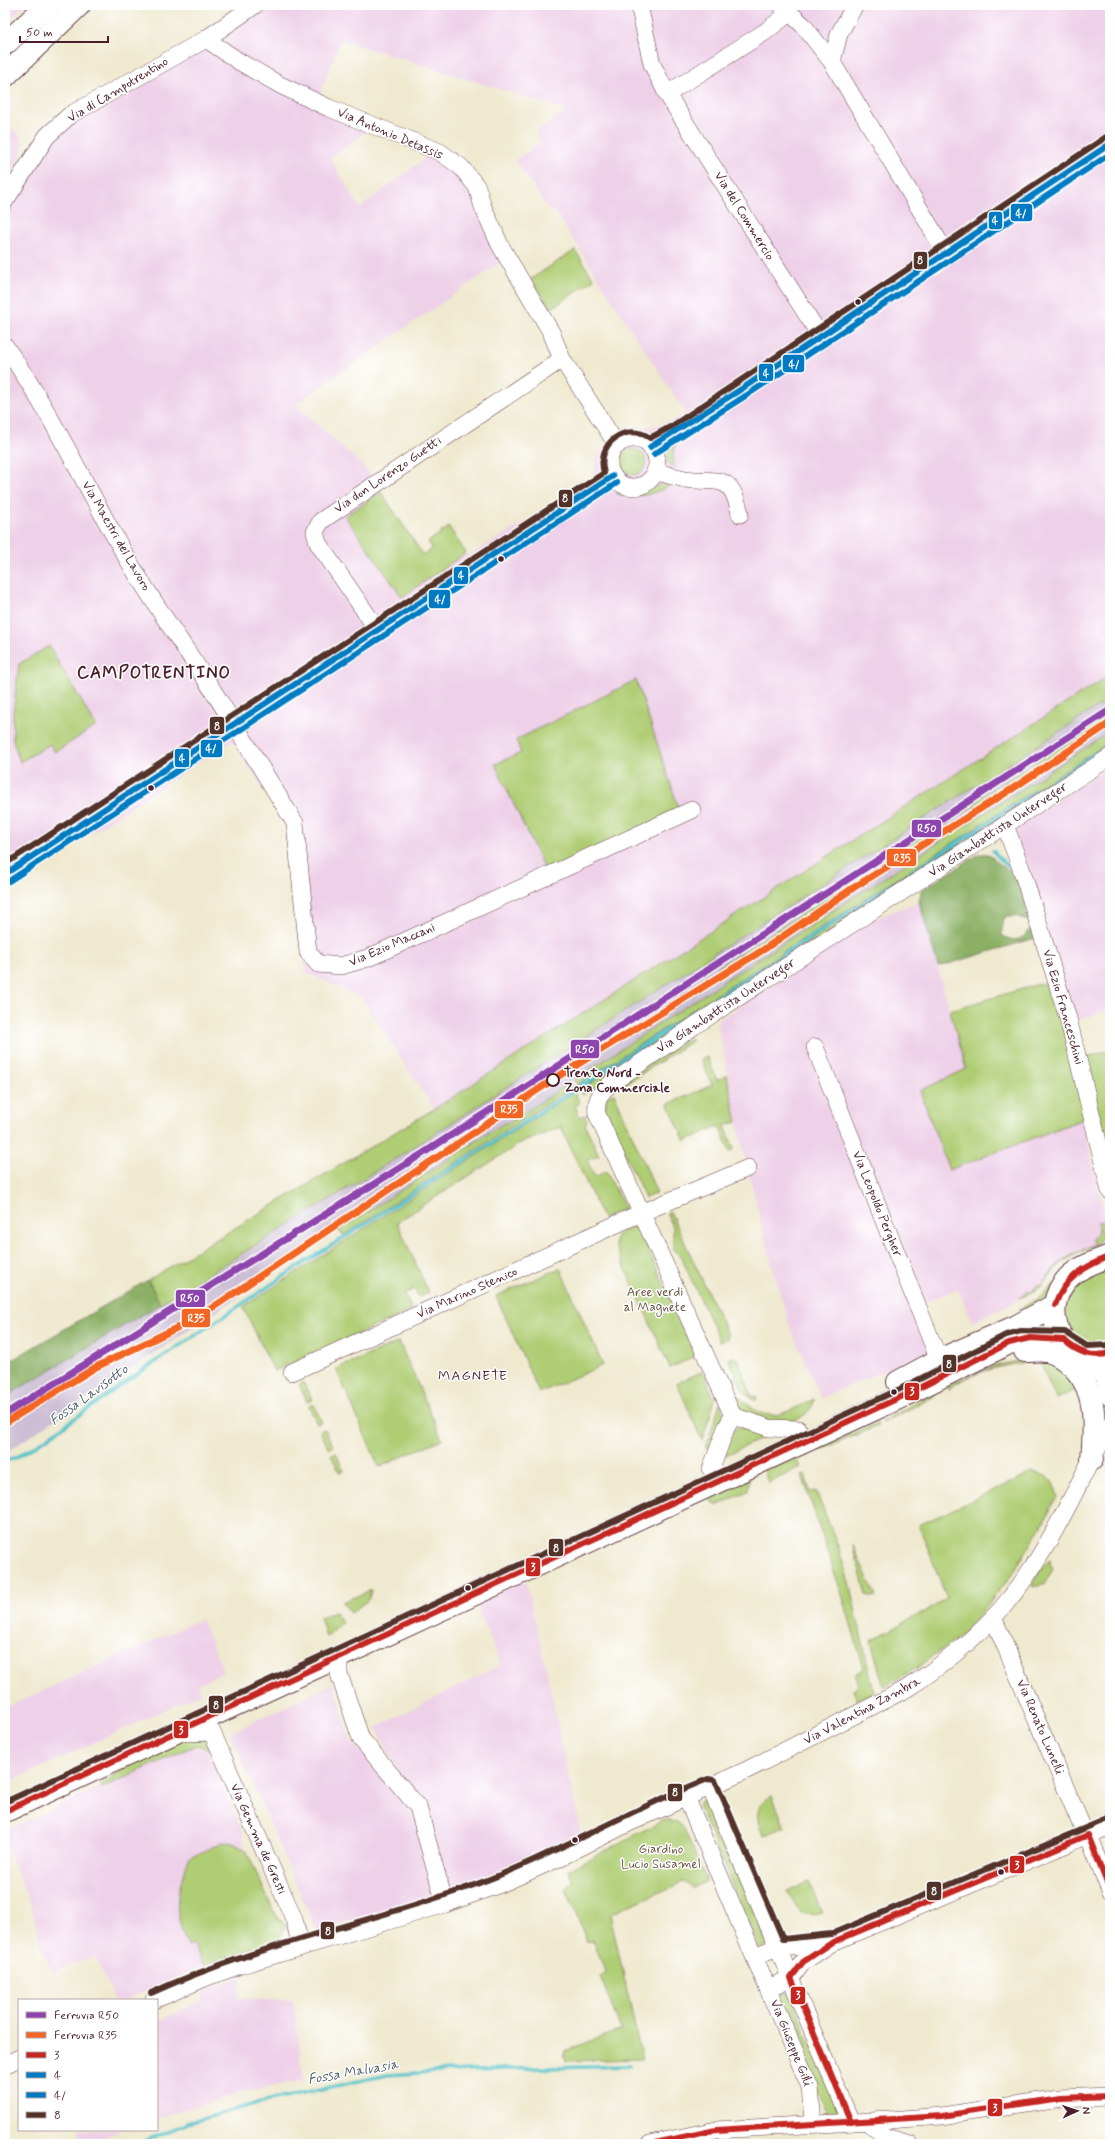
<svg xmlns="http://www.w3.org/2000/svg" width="1115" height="2149" viewBox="0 0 1115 2149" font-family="Mynerve,sans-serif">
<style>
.built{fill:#eed0e8;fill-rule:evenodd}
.industrial{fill:#ccbed4}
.green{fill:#afcd73;stroke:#7c764f}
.forest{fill:#8bb065;stroke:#6a6848}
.water{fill:#54c2c9;stroke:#4f707a}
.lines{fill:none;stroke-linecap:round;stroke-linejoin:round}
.stream{stroke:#54c2c9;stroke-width:3.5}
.minor-casing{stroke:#633d44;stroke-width:18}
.major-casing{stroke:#633d44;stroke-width:24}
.highway-casing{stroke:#633d44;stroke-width:24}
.minor{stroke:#fff;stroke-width:17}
.major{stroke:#fff;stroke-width:22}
.highway{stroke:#fff;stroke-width:22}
.bus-1-casing{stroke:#fff;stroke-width:9}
.bus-2-casing{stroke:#fff;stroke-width:9}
.bus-3-casing{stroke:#fff;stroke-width:9}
.bus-4-casing{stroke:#fff;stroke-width:9}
.bus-1{stroke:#c52720;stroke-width:6}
.bus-2{stroke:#007bc3;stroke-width:6}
.bus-3{stroke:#007bc3;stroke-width:6}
.bus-4{stroke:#52332a;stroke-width:6}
.rail-1-casing{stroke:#fff;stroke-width:10}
.rail-2-casing{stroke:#fff;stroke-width:10}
.rail-1{stroke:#8e44ad;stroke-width:7}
.rail-2{stroke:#f26522;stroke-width:7}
.bus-dot{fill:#4a1f2b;stroke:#fff;stroke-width:1.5}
.stop-dot{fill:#fff;stroke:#4a1f2b;stroke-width:2}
.labels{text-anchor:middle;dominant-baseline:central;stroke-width:3;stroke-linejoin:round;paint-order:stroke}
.street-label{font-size:13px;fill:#4a1f2b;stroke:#fff}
.stop-label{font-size:13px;font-weight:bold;fill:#4a1f2b;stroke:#fff;text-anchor:start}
.park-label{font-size:13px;fill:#685341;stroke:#fff}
.neighbourhood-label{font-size:14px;letter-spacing:1px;fill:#4a1f2b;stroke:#fff}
.water-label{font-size:14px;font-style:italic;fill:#4e606a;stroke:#fff}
.district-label{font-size:17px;font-weight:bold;letter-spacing:1px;fill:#4a1f2b;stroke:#fff}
.line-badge{stroke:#fff;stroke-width:1.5}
.badge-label{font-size:11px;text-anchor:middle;font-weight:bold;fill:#fff}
</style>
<rect width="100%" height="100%" fill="#fff"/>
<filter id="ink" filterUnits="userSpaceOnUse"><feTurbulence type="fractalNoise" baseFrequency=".025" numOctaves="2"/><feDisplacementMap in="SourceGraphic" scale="8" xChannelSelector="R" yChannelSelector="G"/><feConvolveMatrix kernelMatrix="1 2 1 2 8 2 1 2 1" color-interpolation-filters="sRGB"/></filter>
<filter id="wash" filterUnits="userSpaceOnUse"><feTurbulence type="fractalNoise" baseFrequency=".012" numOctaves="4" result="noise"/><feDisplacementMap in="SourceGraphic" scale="16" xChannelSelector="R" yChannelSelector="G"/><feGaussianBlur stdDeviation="0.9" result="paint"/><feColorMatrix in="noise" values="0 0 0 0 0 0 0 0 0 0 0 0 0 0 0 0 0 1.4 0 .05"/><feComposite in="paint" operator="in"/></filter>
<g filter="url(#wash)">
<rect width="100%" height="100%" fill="#efe9cf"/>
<g class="built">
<path d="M5,5H26L5,23Z"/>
<path d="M243,5H1110V675L434,1109L361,997L306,973L289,827L232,741L5,889V194L67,114L227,21ZM341,40L567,110L535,133L541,143L515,160L550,212L554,210L686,414L667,423L650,427L627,429L600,451L595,463L596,471L580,490L468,556L466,553L403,597L345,516L381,492L367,470L295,404L501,262L476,194L459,170L432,153L360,208L330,158L370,128L315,106Z"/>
<path d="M5,123L21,137L23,143L20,161L5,180Z"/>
<path d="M1110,766V1009L1077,1021L1011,831Z"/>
<path d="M919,901L966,1069L949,1170L1082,1119L1107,1224L1103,1236L1098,1243L1064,1261L1037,1291L972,1322L958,1289L915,1306L932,1350L821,1398L791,1329L776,1280L744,1155L717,1021L877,918Z"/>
<path d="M525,1580L541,1645L581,1835L526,1862L447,1892L397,1769L376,1727L501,1665L475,1603Z"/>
<path d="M201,1619L224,1672L198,1684L201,1693L5,1784V1708Z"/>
<path d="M334,1683L350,1740L412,1807L438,1895L316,1930L230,1733Z"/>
<path d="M191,1745L207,1750L243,1833L244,1846L273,1910L279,1919L286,1924L285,1928L277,1940L208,1964L125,2000H115L95,1956L53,1972L44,1954L31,1905L5,1843V1831Z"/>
<path d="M241,1977L239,1998L293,2000L304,2080L239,2093L157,2118V2022L203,2000V1992L210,1988Z"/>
<path d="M78,2130H123L84,2144Z"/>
</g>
<path class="industrial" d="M1110,699V732L730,977L508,1123H504L357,1218L5,1453V1397L217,1270L395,1159Z"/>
<g class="green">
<path d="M575,250L594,279L551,309L531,279Z"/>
<path d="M676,442L673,456L675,469C662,462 667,450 676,442Z"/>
<circle cx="633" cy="462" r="13"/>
<path d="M661,484L670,485C657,494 631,500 616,493H637Z"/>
<path d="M381,492L423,555L432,549L428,542L449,527L466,553L402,597L345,516Z"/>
<path d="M49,646L96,726L55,752L50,744L20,762L13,741V713L19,664Z"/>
<path d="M1110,675V699L395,1159L160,1304L148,1280L434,1109Z"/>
<path d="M636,680L680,812L545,871L495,764L521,753L516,740Z"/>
<path d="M1110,714V719L900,854L904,847Z"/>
<path d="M1110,732V742L577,1085L574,1080L730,977Z"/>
<path d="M953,848L961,849L583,1095L580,1090L611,1068Z"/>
<path d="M868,874L721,970L717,968L861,875Z"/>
<path d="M1043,983L1054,989L1086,1118L949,1170L920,1091L966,1069L950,1010Z"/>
<path d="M690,1038L692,1041L624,1085L622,1082Z"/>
<path d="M1110,1050V1157L1085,1058Z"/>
<path d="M707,1057L717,1080L727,1075L737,1122L725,1126L734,1149L730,1152L719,1126L685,1141L668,1104L712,1085L701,1060Z"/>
<path d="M569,1083L572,1088L344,1235L338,1231L504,1123H509Z"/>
<path d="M574,1092L580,1103L575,1106L580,1117L585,1115L587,1121L585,1125L599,1155L587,1160L595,1177L606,1171L625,1208L603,1219L561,1127L519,1144L397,1222L429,1293L419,1297L414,1289L404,1294L412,1310L274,1371L243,1307Z"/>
<path d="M614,1093L657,1193L645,1198L605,1109L607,1096Z"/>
<path d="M670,1211L728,1335L727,1339L720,1342L681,1257L673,1248V1227L667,1213Z"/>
<path d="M1104,1221L1103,1236L1098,1243L1064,1261L1055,1269L1040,1288L1019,1299L1029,1290L1032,1292L1038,1284L1041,1286L1054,1268L1063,1260L1094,1244L1092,1239L1098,1232V1222Z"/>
<path d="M633,1227L639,1229L696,1356L670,1368L615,1245C615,1232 623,1231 633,1227Z"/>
<path d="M1110,1233V1241L1105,1249L1045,1301L1023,1312L1019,1309L1043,1296L1051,1286L1101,1249L1107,1243Z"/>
<path d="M1110,1267V1348L1084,1346L1064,1325V1302L1077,1283Z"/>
<path d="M560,1268L603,1365L539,1393L496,1296Z"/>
<path d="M399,1342L442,1439L379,1467L336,1369Z"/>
<path d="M732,1357L738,1359L752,1397L756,1396L757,1399L755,1401L742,1390L729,1359Z"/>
<path d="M1027,1359C1049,1361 1068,1367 1076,1390L1056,1399L1040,1362C1013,1362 970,1371 949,1389L947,1385L994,1366Z"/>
<path d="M703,1371L715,1400L702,1441L677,1383Z"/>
<path d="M303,1382L312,1400L307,1402L299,1384Z"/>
<path d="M934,1392L933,1397L882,1423L881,1422Z"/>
<path d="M732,1396H739C768,1427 781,1414 814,1399C814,1413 791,1426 777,1424C768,1423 744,1413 738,1407C735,1404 734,1399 732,1396Z"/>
<path d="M720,1402L724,1416L711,1447L706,1448Z"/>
<path d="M313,1404L322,1422L317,1424L309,1406Z"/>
<path d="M877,1423L878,1426L821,1450L813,1449L814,1447L823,1446Z"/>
<path d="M738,1427L771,1434L722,1457L733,1431Z"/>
<path d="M325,1429L333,1447L329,1449L320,1431Z"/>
<path d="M336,1453L344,1471L340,1473L331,1455Z"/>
<path d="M795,1455L800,1468L768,1483L764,1469Z"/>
<path d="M1033,1472C1051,1476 1052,1479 1058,1496L1029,1548L1006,1582L980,1614L959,1637L920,1666L884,1687L871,1641L947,1599L919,1525Z"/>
<path d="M805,1474L810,1492L816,1491L838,1546L850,1586L874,1692L857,1700L853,1690L859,1684L855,1674L864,1669L845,1604L802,1475Z"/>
<path d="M750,1476L748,1491L716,1506L706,1496Z"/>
<path d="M853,1545L876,1597L866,1595Z"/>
<path d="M1049,1560L1053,1569L1045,1583L1033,1588L1032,1584Z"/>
<path d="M372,1590L368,1600L351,1613L342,1602Z"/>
<path d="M335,1612L342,1622L331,1634L326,1637L320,1617Z"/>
<path d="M175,1738L203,1740L212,1748L209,1749L196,1745L102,1788L101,1785L132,1763Z"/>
<path d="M772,1796L785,1827L763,1836C757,1818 752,1806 772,1796Z"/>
<path d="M701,1802H706L710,1805L768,1945L759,1948L698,1805Z"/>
<path d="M664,1820L677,1822L683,1827L707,1881L693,1888L683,1882L610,1914L642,2059L566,2061L564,2051L621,2030L600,1976L606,1973L593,1940L587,1942L566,1889L573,1881L568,1870Z"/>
<path d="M225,1841L233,1843L246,1850L273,1910L279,1919L286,1924L282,1935L277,1940L203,1966L193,1944L188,1946C172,1908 176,1896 189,1858Z"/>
<path d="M809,1882L822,1913C801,1919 797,1908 787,1891Z"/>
<path d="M786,1992L790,1993L838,2110L831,2114L825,2109L778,2002L781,1994Z"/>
</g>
<g class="forest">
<path d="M979,854H988C999,862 1003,871 1018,871L1029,921L1016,916H1006L1002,924V935C1015,944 1024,939 1031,928L1039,937L938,967L919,901L922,890Z"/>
<path d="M148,1280L160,1304L5,1397V1364Z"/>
</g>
<path class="water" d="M1110,742V747L960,844L961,849L953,848L580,1090L577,1085Z"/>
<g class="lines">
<g class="stream">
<path d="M993,851L1005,864L1014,868"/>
<path d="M5,1461L17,1457L46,1439L134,1376L296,1268L581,1086"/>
<path d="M137,2144L188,2123L269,2100L387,2075L469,2070L629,2066"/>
</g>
</g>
</g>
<g filter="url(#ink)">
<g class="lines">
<defs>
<g id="minor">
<path d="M639,5L652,64L667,94L821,337"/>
<path d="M781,5L803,25L832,62L946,253"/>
<path d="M206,39L240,62L280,85L329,108L440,152L461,167L477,187L483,207L500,245L551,332L562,359L617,445"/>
<path d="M832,62L839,34L855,5"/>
<path d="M667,94L765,32L789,13"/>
<path d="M5,201L47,136L70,115L206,39L255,5"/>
<path d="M5,346C52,413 86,488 127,558C160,615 200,667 233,723"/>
<circle cx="633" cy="463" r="24"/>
<path d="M650,447L743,388L1110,144"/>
<path d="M655,471C664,474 675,477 685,479C717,484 731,470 740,514"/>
<path d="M377,629L318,543L315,532L321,521L562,359"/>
<path d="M239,732L295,823L308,952L318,964L341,966L368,958L692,810"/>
<path d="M1005,825L1022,871L1068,1018L1110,1191"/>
<path d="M5,874L613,476"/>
<path d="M815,1047L939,1360"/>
<path d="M1085,1354L1104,1377L1110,1398"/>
<path d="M292,1372L641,1213L748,1168"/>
<path d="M733,1416L597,1114C595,1099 601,1091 613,1082L694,1026L1110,757"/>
<path d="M733,1416L769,1428L798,1429"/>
<path d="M711,1469L726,1428L733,1416"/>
<path d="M993,1617L1086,1836"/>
<path d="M344,1653L339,1663V1674L361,1739L418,1807L445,1904"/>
<path d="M179,1729L188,1733L212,1732L294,1919L301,1947"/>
<path d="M710,1787L851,2122"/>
<path d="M686,1797L810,2087L813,2123"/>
<path d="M1088,1835L1110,1891"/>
<path d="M754,1956L778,1947H798L827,1943"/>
<path d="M768,1988L791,1978L803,1962L833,1942L1110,1826"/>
<path d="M154,2000L207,1977L241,1965L445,1904L503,1883L559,1858L631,1822L745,1771L906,1689C938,1669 967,1645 993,1618C1036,1572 1063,1516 1091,1460C1097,1449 1104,1438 1110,1426"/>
<path d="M5,2065L19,2058"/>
<path d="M868,2122L883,2136L910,2144"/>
<path d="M650,2144L716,2130L889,2120L942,2116L1059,2098L1110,2096"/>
</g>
<g id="major">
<path d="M1110,1256C1097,1261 1079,1267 1069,1277C1036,1310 1063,1368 1110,1353"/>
<path d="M1025,1351C1033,1351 1040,1350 1047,1351C1055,1352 1063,1358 1069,1363C1098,1387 1095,1425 1092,1459"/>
<path d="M898,1382L939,1360L1017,1326L1055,1305"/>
<path d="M5,1811L903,1396L1009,1343L1030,1338L1064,1340"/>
</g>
<g id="highway">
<path d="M5,44L48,5"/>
<path d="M5,76L79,5"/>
</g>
</defs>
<use href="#minor" class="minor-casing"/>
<use href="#major" class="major-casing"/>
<use href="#highway" class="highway-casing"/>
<use href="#minor" class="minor"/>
<use href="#major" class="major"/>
<use href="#highway" class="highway"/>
<defs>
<g id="bus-1">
<path d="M1055,1305C1065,1277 1084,1267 1110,1256"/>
<path d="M1064,1340C1078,1353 1092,1358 1110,1353"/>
<path d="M5,1811L903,1396L1009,1343L1030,1338L1064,1340"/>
<path d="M851,2122L791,1978L803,1962L833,1942L1088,1835L1110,1891"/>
<path d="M650,2144L716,2130L942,2116L1059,2098L1110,2096"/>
</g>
<g id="bus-2">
<path d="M650,447L743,388L1110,144"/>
<path d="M5,874L613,476"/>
</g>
<g id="bus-3">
<path d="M654,454L747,395L1110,154"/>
<path d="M9,881L617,483"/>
</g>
<g id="bus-4">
<path d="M5,864L604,473C595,444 626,421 650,438L672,426L1106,137"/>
<path d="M5,1802L900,1389L1006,1335L1021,1331L1065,1332L1087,1346L1110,1345"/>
<path d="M151,1993C255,1945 367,1924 474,1885C555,1855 628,1810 708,1779L714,1780L717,1784L783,1939L831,1934L1107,1819"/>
</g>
</defs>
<use href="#bus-1" class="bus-1-casing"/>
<use href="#bus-2" class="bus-2-casing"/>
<use href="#bus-3" class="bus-3-casing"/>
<use href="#bus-4" class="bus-4-casing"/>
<use href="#bus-1" class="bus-1"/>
<use href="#bus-2" class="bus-2"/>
<use href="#bus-3" class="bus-3"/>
<use href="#bus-4" class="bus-4"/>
<defs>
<path id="rail-1" d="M5,1414L422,1154L1110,710"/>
<path id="rail-2" d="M5,1423L96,1367L191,1321L215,1306L554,1079L763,950L853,888L1012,789L1110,723"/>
</defs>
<use href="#rail-1" class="rail-1-casing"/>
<use href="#rail-2" class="rail-2-casing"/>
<use href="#rail-1" class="rail-1"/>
<use href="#rail-2" class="rail-2"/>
</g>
</g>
<g class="bus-dot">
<circle cx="858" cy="302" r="3.5"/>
<circle cx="501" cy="559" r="3.5"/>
<circle cx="151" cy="788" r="3.5"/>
<circle cx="894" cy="1392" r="3.5"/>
<circle cx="468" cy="1588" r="3.5"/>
<circle cx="575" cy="1840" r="3.5"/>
<circle cx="1001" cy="1872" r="3.5"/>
</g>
<circle class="stop-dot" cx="553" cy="1080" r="6"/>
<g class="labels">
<g class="street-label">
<text transform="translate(118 90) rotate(-31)">Via di Campotrentino</text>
<text transform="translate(390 134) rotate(23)">Via Antonio Detassis</text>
<text transform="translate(744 216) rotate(58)">Via del Commercio</text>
<text transform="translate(388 475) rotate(-34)">Via don Lorenzo Guetti</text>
<text transform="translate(116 536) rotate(60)">Via Maestri del Lavoro</text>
<text transform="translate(998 830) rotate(-33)">Via Giambattista Unterveger</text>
<text transform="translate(392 945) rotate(-23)">Via Ezio Maccani</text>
<text transform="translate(726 1006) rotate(-33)">Via Giambattista Unterveger</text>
<text transform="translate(1063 1007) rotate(74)">Via Ezio Franceschini</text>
<text transform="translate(877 1204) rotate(68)">Via Leopoldo Pergher</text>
<text transform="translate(467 1293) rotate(-24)">Via Marino Stenico</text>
<text transform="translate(862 1711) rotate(-28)">Via Valentina Zambra</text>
<text transform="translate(1040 1727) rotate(67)">Via Renato Lunelli</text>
<text transform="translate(258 1839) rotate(66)">Via Gemma de Gresti</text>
<text transform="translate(791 2043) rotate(68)">Via Giuseppe Gilli</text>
</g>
<g class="stop-label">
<text x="564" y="1073">Trento Nord -<tspan x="564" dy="15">Zona Commerciale</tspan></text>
</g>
<g class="park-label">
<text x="655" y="1292">Aree verdi<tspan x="655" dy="15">al Magnete</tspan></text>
<text x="661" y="1849">Giardino<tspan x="661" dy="15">Lucio Susamel</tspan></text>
</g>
<g class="neighbourhood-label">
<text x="473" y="1376">MAGNETE</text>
</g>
<g class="water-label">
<text transform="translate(89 1395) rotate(-36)">Fossa Lavisotto</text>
<text transform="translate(353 2072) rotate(-10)">Fossa Malvasia</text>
</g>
<g class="district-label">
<text x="154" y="673">CAMPOTRENTINO</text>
</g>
</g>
<g class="line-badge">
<rect x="1010" y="203" width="23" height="19" rx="4" fill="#007bc3"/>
<rect x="988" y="211" width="15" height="19" rx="4" fill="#007bc3"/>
<rect x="913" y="251" width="15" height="19" rx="4" fill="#52332a"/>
<rect x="782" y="354" width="23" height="19" rx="4" fill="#007bc3"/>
<rect x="758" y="363" width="16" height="19" rx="4" fill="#007bc3"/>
<rect x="558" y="489" width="15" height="19" rx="4" fill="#52332a"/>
<rect x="453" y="566" width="16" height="19" rx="4" fill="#007bc3"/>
<rect x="428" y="589" width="23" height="20" rx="4" fill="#007bc3"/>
<rect x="209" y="716" width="16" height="19" rx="4" fill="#52332a"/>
<rect x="200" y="739" width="23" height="19" rx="4" fill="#007bc3"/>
<rect x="174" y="748" width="16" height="20" rx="4" fill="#007bc3"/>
<rect x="911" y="819" width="31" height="19" rx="4" fill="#8e44ad"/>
<rect x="886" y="848" width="31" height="19" rx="4" fill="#f26522"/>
<rect x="570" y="1039" width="30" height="20" rx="4" fill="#8e44ad"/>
<rect x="494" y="1100" width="30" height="19" rx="4" fill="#f26522"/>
<rect x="175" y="1289" width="31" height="19" rx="4" fill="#8e44ad"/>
<rect x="181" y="1308" width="30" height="20" rx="4" fill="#f26522"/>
<rect x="942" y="1354" width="15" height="19" rx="4" fill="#52332a"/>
<rect x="904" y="1382" width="16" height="19" rx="4" fill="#c52720"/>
<rect x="548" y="1538" width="16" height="19" rx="4" fill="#52332a"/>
<rect x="525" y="1557" width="16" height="20" rx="4" fill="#c52720"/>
<rect x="208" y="1695" width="16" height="19" rx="4" fill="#52332a"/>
<rect x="173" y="1720" width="16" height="19" rx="4" fill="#c52720"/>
<rect x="667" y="1783" width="16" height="19" rx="4" fill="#52332a"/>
<rect x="1009" y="1855" width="16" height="19" rx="4" fill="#c52720"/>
<rect x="926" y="1881" width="16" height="20" rx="4" fill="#52332a"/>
<rect x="320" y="1921" width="15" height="19" rx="4" fill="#52332a"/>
<rect x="790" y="1986" width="16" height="19" rx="4" fill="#c52720"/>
<rect x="987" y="2098" width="16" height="19" rx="4" fill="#c52720"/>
</g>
<g class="badge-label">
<text x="1021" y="217">4/</text>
<text x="995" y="224">4</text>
<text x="920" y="264">8</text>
<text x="794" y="368">4/</text>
<text x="766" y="377">4</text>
<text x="565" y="502">8</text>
<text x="461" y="579">4</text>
<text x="440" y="603">4/</text>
<text x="217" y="730">8</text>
<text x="211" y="752">4/</text>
<text x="182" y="762">4</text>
<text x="927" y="832">R50</text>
<text x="902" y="862">R35</text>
<text x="585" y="1053">R50</text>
<text x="509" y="1113">R35</text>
<text x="190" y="1302">R50</text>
<text x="196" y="1322">R35</text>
<text x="949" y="1368">8</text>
<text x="912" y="1395">3</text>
<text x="556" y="1552">8</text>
<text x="533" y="1571">3</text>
<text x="216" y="1709">8</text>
<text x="181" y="1734">3</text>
<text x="675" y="1796">8</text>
<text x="1017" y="1869">3</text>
<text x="934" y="1895">8</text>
<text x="328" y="1935">8</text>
<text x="798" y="1999">3</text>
<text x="995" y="2112">3</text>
</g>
<rect width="1115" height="2149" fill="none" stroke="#fff" stroke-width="20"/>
<rect x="18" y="1999" width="140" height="132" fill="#ffffff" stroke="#b7a5aa"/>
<rect x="26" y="2012" width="20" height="6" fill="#8e44ad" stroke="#b7a5aa"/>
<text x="54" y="2019" font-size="12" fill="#4a1f2b">Ferrovia R50</text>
<rect x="26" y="2032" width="20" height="6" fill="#f26522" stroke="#b7a5aa"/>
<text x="54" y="2039" font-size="12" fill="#4a1f2b">Ferrovia R35</text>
<rect x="26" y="2052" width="20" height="6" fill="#c52720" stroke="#b7a5aa"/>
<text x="54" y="2059" font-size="12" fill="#4a1f2b">3</text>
<rect x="26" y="2072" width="20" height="6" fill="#007bc3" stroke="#b7a5aa"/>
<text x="54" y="2079" font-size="12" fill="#4a1f2b">4</text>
<rect x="26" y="2092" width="20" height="6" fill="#007bc3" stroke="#b7a5aa"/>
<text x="54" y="2099" font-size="12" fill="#4a1f2b">4/</text>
<rect x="26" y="2112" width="20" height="6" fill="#52332a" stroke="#b7a5aa"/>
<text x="54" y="2119" font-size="12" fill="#4a1f2b">8</text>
<g transform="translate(1077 2111) rotate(87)" stroke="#ffffff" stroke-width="3" paint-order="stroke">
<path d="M0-3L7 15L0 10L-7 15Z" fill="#4a1f2b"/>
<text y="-6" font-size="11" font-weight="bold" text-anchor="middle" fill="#4a1f2b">N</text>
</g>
<path d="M20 36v6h88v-6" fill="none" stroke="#4a1f2b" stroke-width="2"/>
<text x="26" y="36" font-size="12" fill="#4a1f2b" stroke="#ffffff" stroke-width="3" paint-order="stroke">50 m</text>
</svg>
